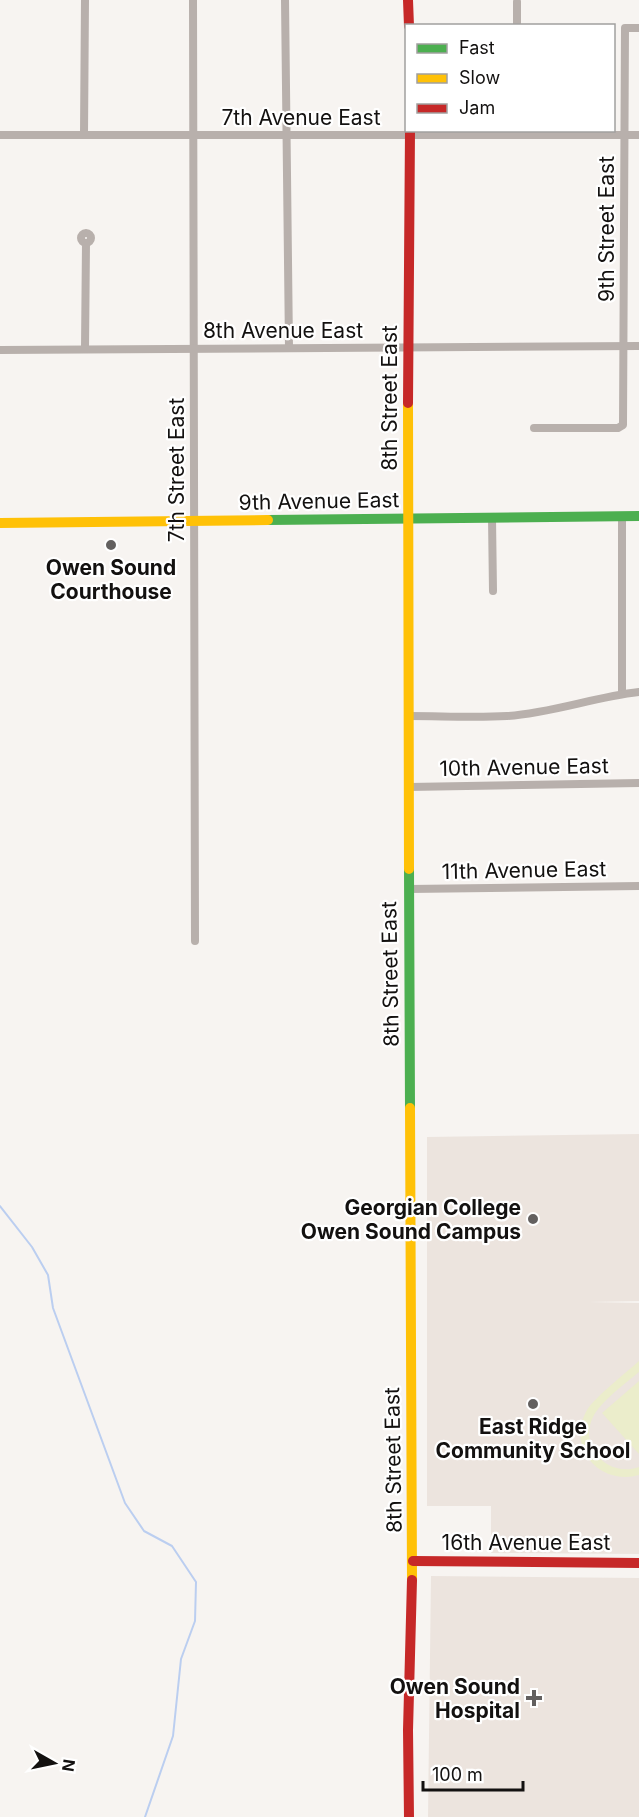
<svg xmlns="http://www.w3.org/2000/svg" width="639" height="1817" viewBox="0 0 639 1817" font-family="Inter,sans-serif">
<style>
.built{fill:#ece4de}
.green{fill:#ebedcb}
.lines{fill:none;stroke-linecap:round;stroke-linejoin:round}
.stream{stroke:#bbcef0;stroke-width:2}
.street{stroke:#b8b0ac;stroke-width:8}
.fast{stroke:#4caf50;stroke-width:10}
.slow{stroke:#ffc107;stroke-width:10}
.jam{stroke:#c62828;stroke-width:10}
.poi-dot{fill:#63605f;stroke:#fff;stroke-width:2}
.labels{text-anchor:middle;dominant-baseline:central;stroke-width:4.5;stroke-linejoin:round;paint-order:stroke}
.street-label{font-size:21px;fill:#131110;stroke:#fff}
.poi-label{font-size:21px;font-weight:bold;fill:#131110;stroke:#fff}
</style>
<rect width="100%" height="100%" fill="#f7f4f1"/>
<g class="built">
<path d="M639,1134V1301L589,1302L639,1303V1554L491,1553V1506H427V1137Z"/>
<path d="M431,1576L639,1578V1817H428Z"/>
</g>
<g class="green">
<path d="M639,1361V1372C625,1384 601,1401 593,1417C578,1447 608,1478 639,1467V1475C599,1486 566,1447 587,1410C596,1396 626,1373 639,1361Z"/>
<path d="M639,1381V1454L602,1413Z"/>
</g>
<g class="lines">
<path class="stream" d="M0,1206L32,1247L48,1275L53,1308L125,1503L144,1531L172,1546L196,1582L195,1621L181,1659L173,1736L145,1817"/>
<g class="street">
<path d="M193,0L195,941"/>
<path d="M285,0L289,348"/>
<path d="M517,2V26"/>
<path d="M84,134L85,0"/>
<path d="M0,135H639"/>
<circle cx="86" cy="238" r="5"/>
<path d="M85,349L86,243"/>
<path d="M0,350L639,346"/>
<path d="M534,428H618L623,425L625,28H639"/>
<path d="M622,516V694"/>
<path d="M492,518L493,591"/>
<path d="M409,716C442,716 475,718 507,716C552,713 594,697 639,692"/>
<path d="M409,787L639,783"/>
<path d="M409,889L639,886"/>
</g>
<g class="fast">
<path d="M268,520L639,516"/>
<path d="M409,869L410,1108"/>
</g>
<g class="slow">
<path d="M408,403L409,869"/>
<path d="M0,523L268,520"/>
<path d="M410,1108L412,1580"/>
</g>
<g class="jam">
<path d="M408,0L409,26"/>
<path d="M408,403L410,130"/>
<path d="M413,1561L639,1563"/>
<path d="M409,1817L408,1730L412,1580"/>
</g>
</g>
<g class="poi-dot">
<circle cx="111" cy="545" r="6"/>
<circle cx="533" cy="1219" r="6"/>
<circle cx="533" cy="1404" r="6"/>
<path d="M531 1689h6v6h6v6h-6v6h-6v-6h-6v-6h6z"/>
</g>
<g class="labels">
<g class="street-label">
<text x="301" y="117">7th Avenue East</text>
<text transform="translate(606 229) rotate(-90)">9th Street East</text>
<text x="283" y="330">8th Avenue East</text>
<text transform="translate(389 398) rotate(-90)">8th Street East</text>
<text transform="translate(176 470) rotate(-90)">7th Street East</text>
<text transform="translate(319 501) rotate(-1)">9th Avenue East</text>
<text transform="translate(524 767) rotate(-1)">10th Avenue East</text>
<text transform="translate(524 870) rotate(-1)">11th Avenue East</text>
<text transform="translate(390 974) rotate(-91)">8th Street East</text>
<text transform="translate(393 1460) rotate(-91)">8th Street East</text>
<text x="526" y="1542">16th Avenue East</text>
</g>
<g class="poi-label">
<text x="111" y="567">Owen Sound<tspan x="111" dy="24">Courthouse</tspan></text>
<text x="521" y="1207" text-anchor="end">Georgian College<tspan x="521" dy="24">Owen Sound Campus</tspan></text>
<text x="533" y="1426">East Ridge<tspan x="533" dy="24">Community School</tspan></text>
<text x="520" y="1686" text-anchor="end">Owen Sound<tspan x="520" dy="24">Hospital</tspan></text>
</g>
</g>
<rect x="405" y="24" width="210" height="108" fill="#ffffff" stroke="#a1a09f" stroke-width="1.5"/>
<rect x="417" y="44" width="30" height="9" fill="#4caf50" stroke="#a1a09f" stroke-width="1.5"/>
<text x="459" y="54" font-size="18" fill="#131110">Fast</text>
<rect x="417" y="74" width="30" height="9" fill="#ffc107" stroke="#a1a09f" stroke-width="1.5"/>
<text x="459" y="84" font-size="18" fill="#131110">Slow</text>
<rect x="417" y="104" width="30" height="9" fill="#c62828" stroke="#a1a09f" stroke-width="1.5"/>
<text x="459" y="114" font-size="18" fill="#131110">Jam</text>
<g transform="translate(54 1763) rotate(99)" stroke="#ffffff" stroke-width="4.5" paint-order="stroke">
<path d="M0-4.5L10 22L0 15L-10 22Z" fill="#131110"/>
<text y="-9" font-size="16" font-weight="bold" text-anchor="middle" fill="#131110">N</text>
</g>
<path d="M423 1781v9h100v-9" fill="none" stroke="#131110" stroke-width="3"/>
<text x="432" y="1781" font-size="18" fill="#131110" stroke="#ffffff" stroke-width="4.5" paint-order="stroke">100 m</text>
</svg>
